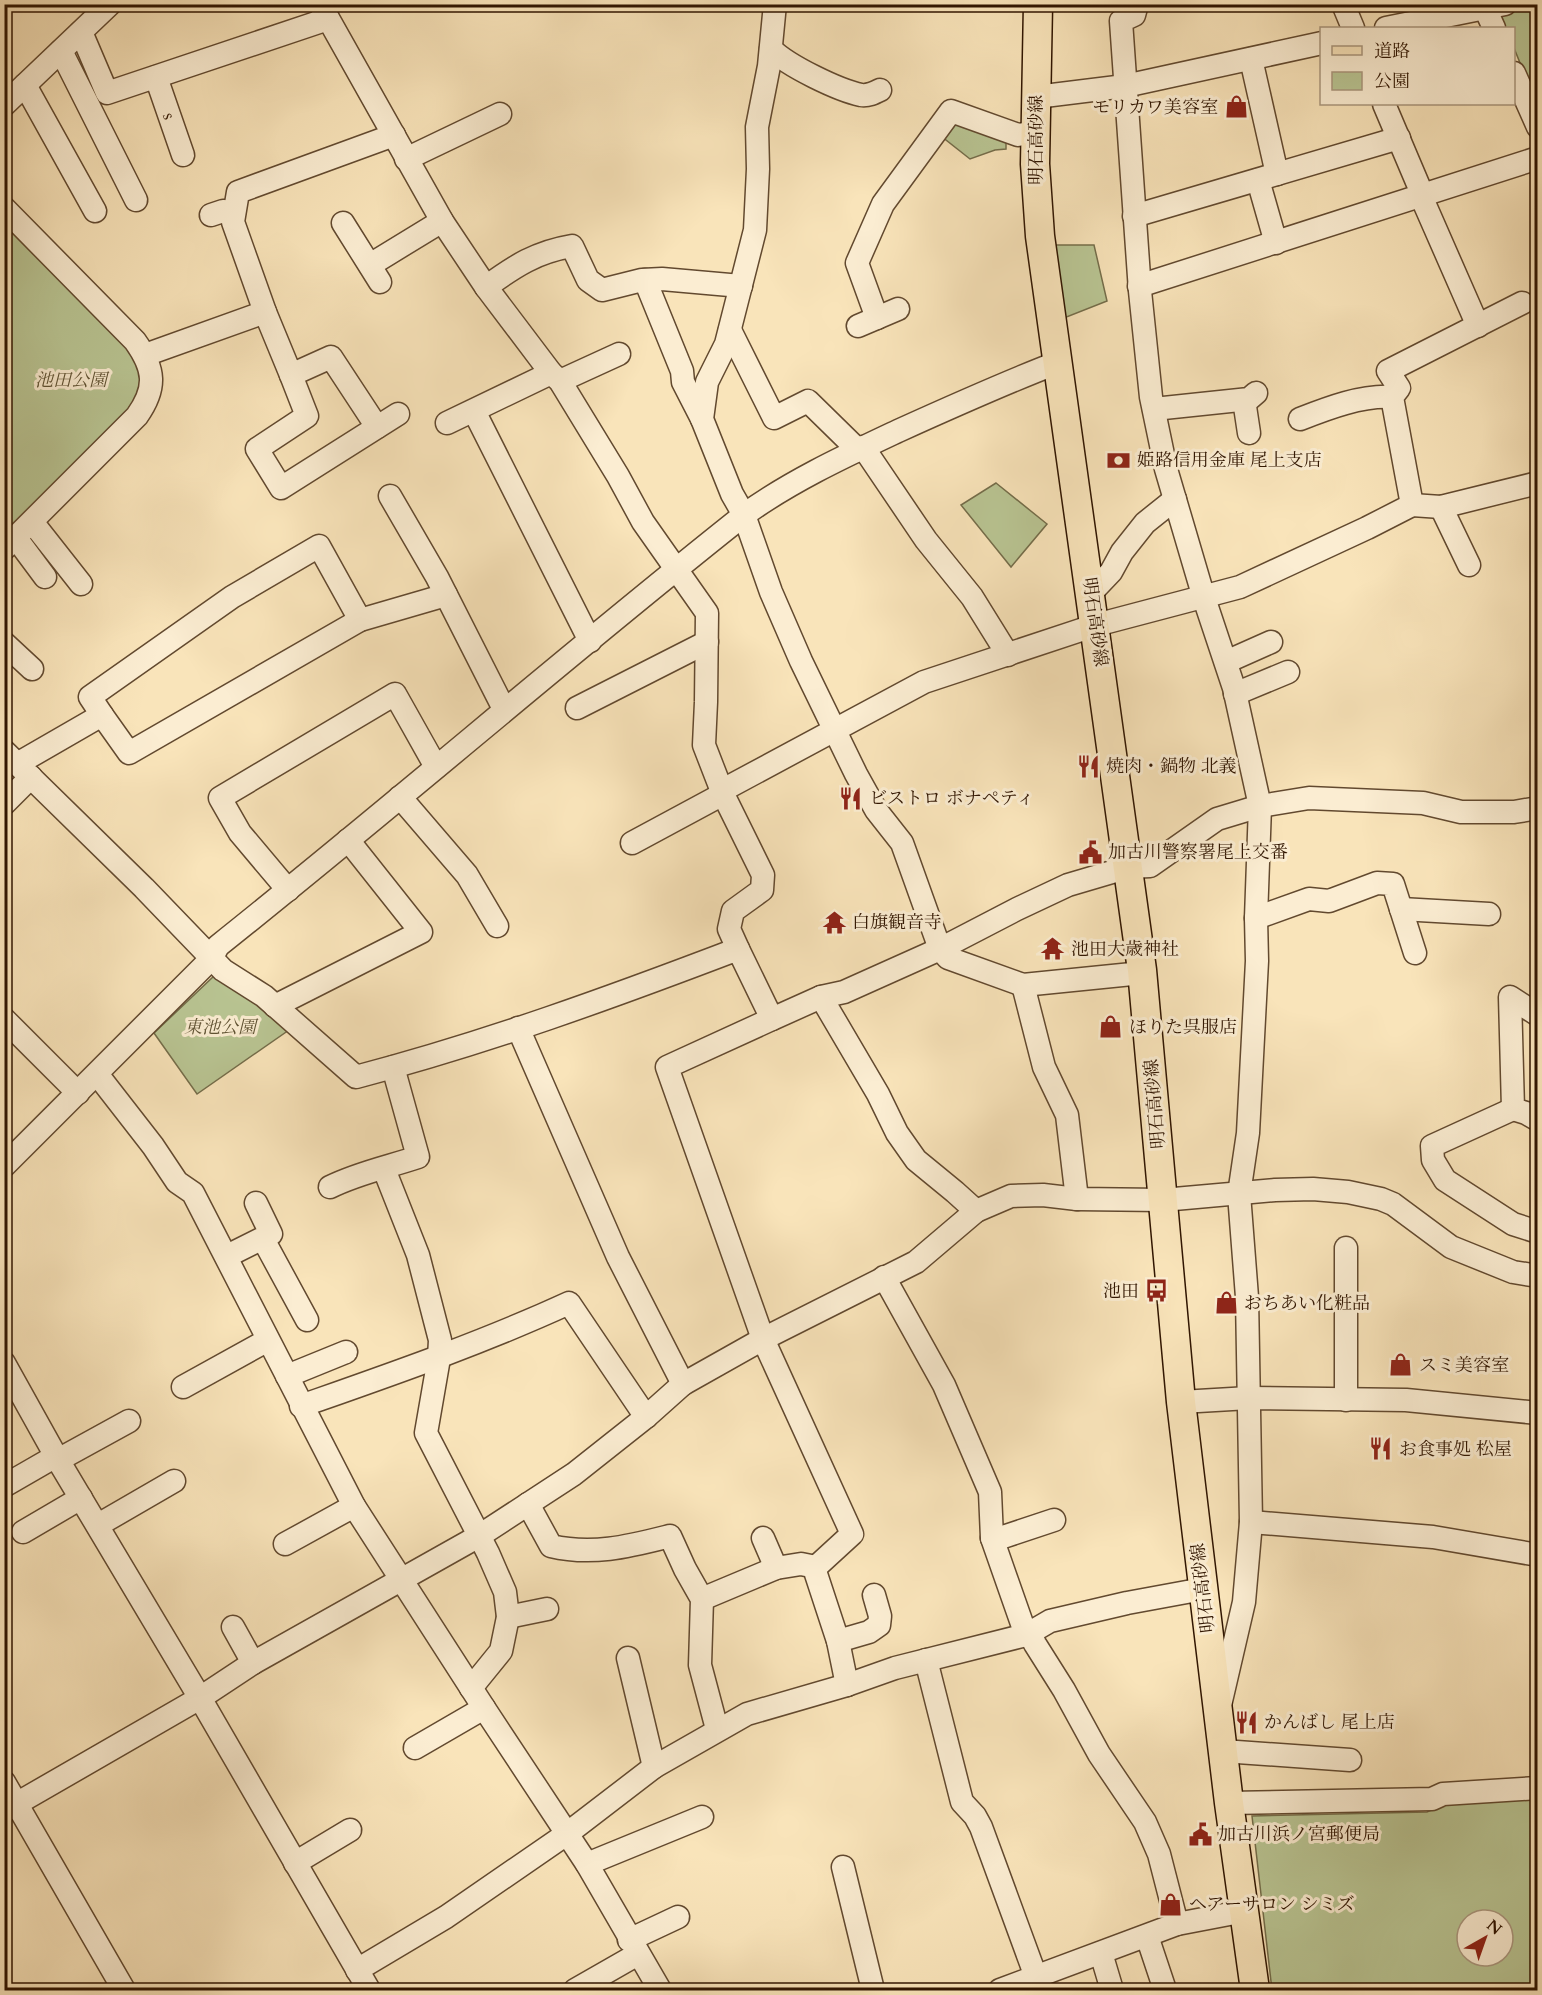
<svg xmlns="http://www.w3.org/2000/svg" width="1542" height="1995" viewBox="0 0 1542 1995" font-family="Cardo,'Noto Serif JP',serif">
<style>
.green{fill:#b9c593;stroke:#746d4a;stroke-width:1.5;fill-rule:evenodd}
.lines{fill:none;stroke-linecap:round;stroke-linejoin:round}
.minor-casing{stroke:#62492f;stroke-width:25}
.major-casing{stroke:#301501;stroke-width:31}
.minor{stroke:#fbedd2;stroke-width:22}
.major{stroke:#f9e4ba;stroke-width:28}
.labels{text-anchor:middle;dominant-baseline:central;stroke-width:6;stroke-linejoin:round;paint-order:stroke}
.poi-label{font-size:18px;fill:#301501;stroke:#fbedd2;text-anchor:start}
.street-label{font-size:18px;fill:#301501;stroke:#fbedd2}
.park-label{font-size:18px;font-style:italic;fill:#605334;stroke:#fbedd2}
</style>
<rect width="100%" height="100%" fill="#f9e4ba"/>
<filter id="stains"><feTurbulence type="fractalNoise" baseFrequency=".00333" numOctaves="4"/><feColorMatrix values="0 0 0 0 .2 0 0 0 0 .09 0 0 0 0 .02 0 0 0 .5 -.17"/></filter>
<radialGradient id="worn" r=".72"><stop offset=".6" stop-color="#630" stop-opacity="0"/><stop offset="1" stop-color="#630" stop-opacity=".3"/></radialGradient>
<g class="green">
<path d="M1537,5V105L1514,48V28H1505L1499,14Z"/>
<path d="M962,123L1006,141V149L995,150L970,159L941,136L947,127Z"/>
<path d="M5,218L139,359L143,394L5,541Z"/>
<path d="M1051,245H1094L1107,301L1064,318Z"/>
<path d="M996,483L1047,524L1011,567L961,505Z"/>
<path d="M214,976L242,992L289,1030L197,1094L154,1033Z"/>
<path d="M1537,1798V1990H1272L1252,1816L1427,1812L1450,1802ZM1467,1920H1503V1956H1467Z"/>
</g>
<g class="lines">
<defs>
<g id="minor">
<path d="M320,4L442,221L486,287L551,373L560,381L618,476L643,522L707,613L706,702L704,745L723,794L763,875L762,890L733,911L729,929L738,949"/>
<path d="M775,4L769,66L757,127L758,169L755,230L726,344L707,382L702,419L732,494L744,515L771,592L801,661L856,774L876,810L902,843L940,949L948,958L1023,985L1142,973"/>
<path d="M1137,4L1134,15L1121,21L1140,291L1151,397L1166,469L1204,598L1234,688L1260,806L1256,918L1257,961L1248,1133L1239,1194L1247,1297L1251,1522L1244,1602L1221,1701"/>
<path d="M1343,4L1353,28"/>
<path d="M1483,4L1494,28"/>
<path d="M1386,28L1505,4"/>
<path d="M81,32L107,93L328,19"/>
<path d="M771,49C788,66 838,90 861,95C868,96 874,93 880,90"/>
<path d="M61,51L136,200"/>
<path d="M1251,59L1277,174"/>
<path d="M1514,73L1538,127"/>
<path d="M156,77L183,155"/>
<path d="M25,85L95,211"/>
<path d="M1036,97L1125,86L1322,43"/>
<path d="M1384,104L1423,196"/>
<path d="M4,105L110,4"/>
<path d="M406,159L500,114"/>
<path d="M1258,180L1276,243"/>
<path d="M1421,196L1478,326"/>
<path d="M4,208L135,341C155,369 157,388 137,416L4,549"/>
<path d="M211,215L223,211L234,212"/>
<path d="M1134,216L1399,138"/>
<path d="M343,223L380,282"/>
<path d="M370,265L442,221"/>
<path d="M645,280L682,371L683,382L702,419"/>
<path d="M1139,286L1538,158"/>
<path d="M486,287C515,266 536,252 572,246L588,280L602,290L642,280L662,279L741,286"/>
<path d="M877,318L857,263L883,204L951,111L1018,135L1036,132"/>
<path d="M858,326L898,309"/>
<path d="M730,330L774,418L808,401L858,450"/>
<path d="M145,355L265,312"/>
<path d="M291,375L307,416L257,449L281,488L398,414"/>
<path d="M560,381L619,354"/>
<path d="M1244,400L1249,433"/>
<path d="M1154,409L1249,399L1256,393"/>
<path d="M474,411L590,641"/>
<path d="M1300,419C1328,408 1362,395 1392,397"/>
<path d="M447,423L551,373"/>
<path d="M377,427L331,357L291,375L265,312L233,222L238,192L394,135"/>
<path d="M863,447L926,540L972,597L1008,655"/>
<path d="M390,496L437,577L504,709"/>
<path d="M1412,505L1441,507L1538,483"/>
<path d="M1441,507L1469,565"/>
<path d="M33,523L81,584"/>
<path d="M16,538L45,577"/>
<path d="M1091,593L1111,572L1122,552L1145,523L1175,499"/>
<path d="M4,643L32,669"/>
<path d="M1226,662L1271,642"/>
<path d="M1235,694L1288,672"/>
<path d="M577,708L707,642"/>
<path d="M102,715L90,697L232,597L319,546L360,620"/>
<path d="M4,751L144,888L223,970L264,996L356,1077C486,1043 612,997 738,949L772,1019L821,997L844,992L940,949L1017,909L1068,885L1129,867L1150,866L1217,819L1260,806L1309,798L1423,803L1461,812H1514L1538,808"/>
<path d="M17,764L102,715L129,753L360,620L446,595"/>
<path d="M721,791L924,682L1096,625L1240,587L1367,528L1412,505L1392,397L1399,388L1388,371L1522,303"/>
<path d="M400,797L467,875L497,926"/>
<path d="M4,804L31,777"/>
<path d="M632,843L723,794"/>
<path d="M288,890L240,833L220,798L395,694L436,767"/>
<path d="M1401,909L1489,914"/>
<path d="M1256,918L1309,899L1329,901L1377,883L1393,884L1415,953"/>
<path d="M1023,985L1044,1067L1067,1115L1077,1199"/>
<path d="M821,997L878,1094L897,1133L916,1160L955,1192L976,1211"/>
<path d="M275,1006L421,932L348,840"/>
<path d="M1538,1015L1510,997L1513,1109L1526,1113L1538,1120"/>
<path d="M4,1019L78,1093"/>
<path d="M772,1019L667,1067L763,1339L852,1534L816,1567V1574L838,1641L847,1685"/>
<path d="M518,1028L618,1257L683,1384"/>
<path d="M97,1074L153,1146L177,1182L193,1193L354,1506L484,1708L587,1864L660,1990"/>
<path d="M1513,1109L1432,1146L1433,1160L1445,1180L1513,1224L1538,1232"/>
<path d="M4,1166L211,959L218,946C395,805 566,656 744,515C791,481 845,456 898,431C951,407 1004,383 1059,362"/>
<path d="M384,1169L418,1255L440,1340L439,1358L426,1433L488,1553L505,1592L508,1617L501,1651L471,1688"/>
<path d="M330,1187C358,1173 388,1167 418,1157L393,1067"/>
<path d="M263,1239L307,1320"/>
<path d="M1346,1248V1400"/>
<path d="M227,1256L271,1234L256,1203"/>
<path d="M884,1277L944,1385L990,1492L992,1538L1026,1635"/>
<path d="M4,1363L58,1460L200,1698L369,1990"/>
<path d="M287,1376L346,1352"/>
<path d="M183,1387L268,1340"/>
<path d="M1181,1402L1249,1398L1406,1400L1538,1413"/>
<path d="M301,1406C392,1374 482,1343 569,1303L646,1417"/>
<path d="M58,1460L129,1421"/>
<path d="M4,1486L56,1456"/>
<path d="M528,1504L551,1546C593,1556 630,1546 670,1536L685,1569L702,1599L700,1665L717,1729"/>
<path d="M1251,1522L1433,1537L1538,1555"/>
<path d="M98,1525L174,1481"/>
<path d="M23,1532L81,1498"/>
<path d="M763,1538L776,1568"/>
<path d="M992,1538H1000L1054,1520"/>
<path d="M285,1544L354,1506"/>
<path d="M702,1599L776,1568L801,1564L816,1567"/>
<path d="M508,1617L547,1609"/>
<path d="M233,1627L253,1663"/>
<path d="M1030,1634L1035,1644L1064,1690L1099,1754L1145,1822L1159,1854L1177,1924"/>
<path d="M838,1641L869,1632L879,1625L880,1616L874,1595"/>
<path d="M628,1658L654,1767"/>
<path d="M926,1660L962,1802L975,1816L981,1827L1036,1977"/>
<path d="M415,1748L484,1708"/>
<path d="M1223,1751L1350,1760"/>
<path d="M4,1782L124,1990"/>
<path d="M1229,1803L1432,1799L1443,1794L1538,1788"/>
<path d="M4,1811L200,1698L253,1663L479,1536L574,1474L646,1417L683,1384L763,1339L916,1262L976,1211L1011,1196L1043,1195L1077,1199L1163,1200L1275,1190L1313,1189L1348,1192L1381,1199L1393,1204L1451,1247L1513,1272L1538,1276"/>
<path d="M295,1863L350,1830"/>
<path d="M587,1864L702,1817"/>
<path d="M843,1867L873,1990"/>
<path d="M1147,1936L1165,1990"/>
<path d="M629,1940L678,1917"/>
<path d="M1101,1953L1112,1990"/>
<path d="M357,1970L446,1917L568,1833L654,1767L747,1714L847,1685L895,1668L1026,1635L1050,1621L1127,1603L1203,1589"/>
<path d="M575,1990L638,1954"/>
<path d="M1000,1990L1177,1924L1245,1911"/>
</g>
<path id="major" d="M1038,4L1035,164L1040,236L1142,970L1181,1402L1229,1803L1255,1990"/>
</defs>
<use href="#minor" class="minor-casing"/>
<use href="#major" class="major-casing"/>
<use href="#minor" class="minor"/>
<use href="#major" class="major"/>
</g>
<defs>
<symbol id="shop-bare" viewBox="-9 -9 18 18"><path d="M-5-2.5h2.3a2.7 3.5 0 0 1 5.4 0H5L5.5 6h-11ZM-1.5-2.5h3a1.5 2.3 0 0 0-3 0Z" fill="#8f2418" stroke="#fbedd2" stroke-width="2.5" paint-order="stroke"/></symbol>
<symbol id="bank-bare" viewBox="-9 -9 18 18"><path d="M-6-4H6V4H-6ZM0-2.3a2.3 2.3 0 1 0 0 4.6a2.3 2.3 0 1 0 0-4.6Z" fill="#8f2418" stroke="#fbedd2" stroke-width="2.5" paint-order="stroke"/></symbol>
<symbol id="restaurant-bare" viewBox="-9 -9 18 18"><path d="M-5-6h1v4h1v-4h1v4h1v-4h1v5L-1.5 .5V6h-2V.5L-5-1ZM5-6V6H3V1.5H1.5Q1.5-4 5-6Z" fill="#8f2418" stroke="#fbedd2" stroke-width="2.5" paint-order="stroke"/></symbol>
<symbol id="civic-bare" viewBox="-9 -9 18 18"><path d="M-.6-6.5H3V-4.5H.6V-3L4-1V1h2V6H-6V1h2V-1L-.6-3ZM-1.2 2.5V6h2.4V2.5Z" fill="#8f2418" stroke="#fbedd2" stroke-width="2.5" paint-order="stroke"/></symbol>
<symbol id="temple-bare" viewBox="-9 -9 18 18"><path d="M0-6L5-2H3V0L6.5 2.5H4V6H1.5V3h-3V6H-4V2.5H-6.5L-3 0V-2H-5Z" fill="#8f2418" stroke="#fbedd2" stroke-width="2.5" paint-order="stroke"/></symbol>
<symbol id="bus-bare" viewBox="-9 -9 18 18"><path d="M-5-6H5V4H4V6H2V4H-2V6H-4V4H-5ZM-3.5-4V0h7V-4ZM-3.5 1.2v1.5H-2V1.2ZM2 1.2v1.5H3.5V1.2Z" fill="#8f2418" stroke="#fbedd2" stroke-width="2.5" paint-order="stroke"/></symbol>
</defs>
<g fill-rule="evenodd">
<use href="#shop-bare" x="1220" y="90" width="33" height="33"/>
<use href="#bank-bare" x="1102" y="444" width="33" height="33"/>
<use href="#restaurant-bare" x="1072" y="750" width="33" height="33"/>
<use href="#restaurant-bare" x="834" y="782" width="33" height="33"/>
<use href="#civic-bare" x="1074" y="836" width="33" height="33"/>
<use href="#temple-bare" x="818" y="906" width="33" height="33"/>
<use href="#temple-bare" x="1036" y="932" width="33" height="33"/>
<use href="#shop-bare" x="1094" y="1010" width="33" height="33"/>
<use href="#bus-bare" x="1140" y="1274" width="33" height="33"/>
<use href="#shop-bare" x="1210" y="1286" width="33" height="33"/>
<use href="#shop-bare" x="1384" y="1348" width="33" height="33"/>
<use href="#restaurant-bare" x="1364" y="1432" width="33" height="33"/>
<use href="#restaurant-bare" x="1230" y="1706" width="33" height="33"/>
<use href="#civic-bare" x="1184" y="1818" width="33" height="33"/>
<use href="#shop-bare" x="1154" y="1888" width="33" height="33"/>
</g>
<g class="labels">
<g class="poi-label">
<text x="1218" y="107" text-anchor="end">モリカワ美容室</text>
<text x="1137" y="460">姫路信用金庫 尾上支店</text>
<text x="1106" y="766">焼肉・鍋物 北義</text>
<text x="869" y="798">ビストロ ボナペティ</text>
<text x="1108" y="852">加古川警察署尾上交番</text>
<text x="852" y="922">白旗観音寺</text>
<text x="1071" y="949">池田大歳神社</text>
<text x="1129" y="1027">ほりた呉服店</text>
<text x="1139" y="1291" text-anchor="end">池田</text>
<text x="1244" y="1303">おちあい化粧品</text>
<text x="1419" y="1365">スミ美容室</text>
<text x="1399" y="1449">お食事処 松屋</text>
<text x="1264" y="1722">かんばし 尾上店</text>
<text x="1218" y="1834">加古川浜ノ宮郵便局</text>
<text x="1189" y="1904">ヘアーサロン シミズ</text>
</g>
<g class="street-label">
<text transform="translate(169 116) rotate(71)">s</text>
<text transform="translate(1036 140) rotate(-90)">明石高砂線</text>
<text transform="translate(1095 622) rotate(82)">明石高砂線</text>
<text transform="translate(1155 1104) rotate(-95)">明石高砂線</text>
<text transform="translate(1203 1588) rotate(-97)">明石高砂線</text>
</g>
<g class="park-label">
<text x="71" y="380">池田公園</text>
<text x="220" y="1027">東池公園</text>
</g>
</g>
<rect width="1542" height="1995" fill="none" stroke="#f9e4ba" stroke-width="24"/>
<rect x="6" y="6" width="1530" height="1983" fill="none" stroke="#301501" stroke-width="3"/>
<rect x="12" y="12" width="1518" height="1971" fill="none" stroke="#301501" stroke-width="1.5"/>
<rect x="1320" y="27" width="195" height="78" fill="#fbedd2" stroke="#aa977e" stroke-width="1.5"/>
<rect x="1332" y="46" width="30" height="9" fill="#f9e4ba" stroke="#aa977e" stroke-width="1.5"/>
<text x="1374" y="57" font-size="18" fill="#301501">道路</text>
<rect x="1332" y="72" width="30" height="18" fill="#b9c593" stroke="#aa977e" stroke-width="1.5"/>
<text x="1374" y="87" font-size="18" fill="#301501">公園</text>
<g transform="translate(1485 1938) rotate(40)"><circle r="28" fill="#fbedd2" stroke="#aa977e" stroke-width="1.5"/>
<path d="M0-4.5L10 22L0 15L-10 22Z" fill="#8f2418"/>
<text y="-9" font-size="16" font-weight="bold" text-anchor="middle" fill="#301501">N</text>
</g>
<rect width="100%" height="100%" filter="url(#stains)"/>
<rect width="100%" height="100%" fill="url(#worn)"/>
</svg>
